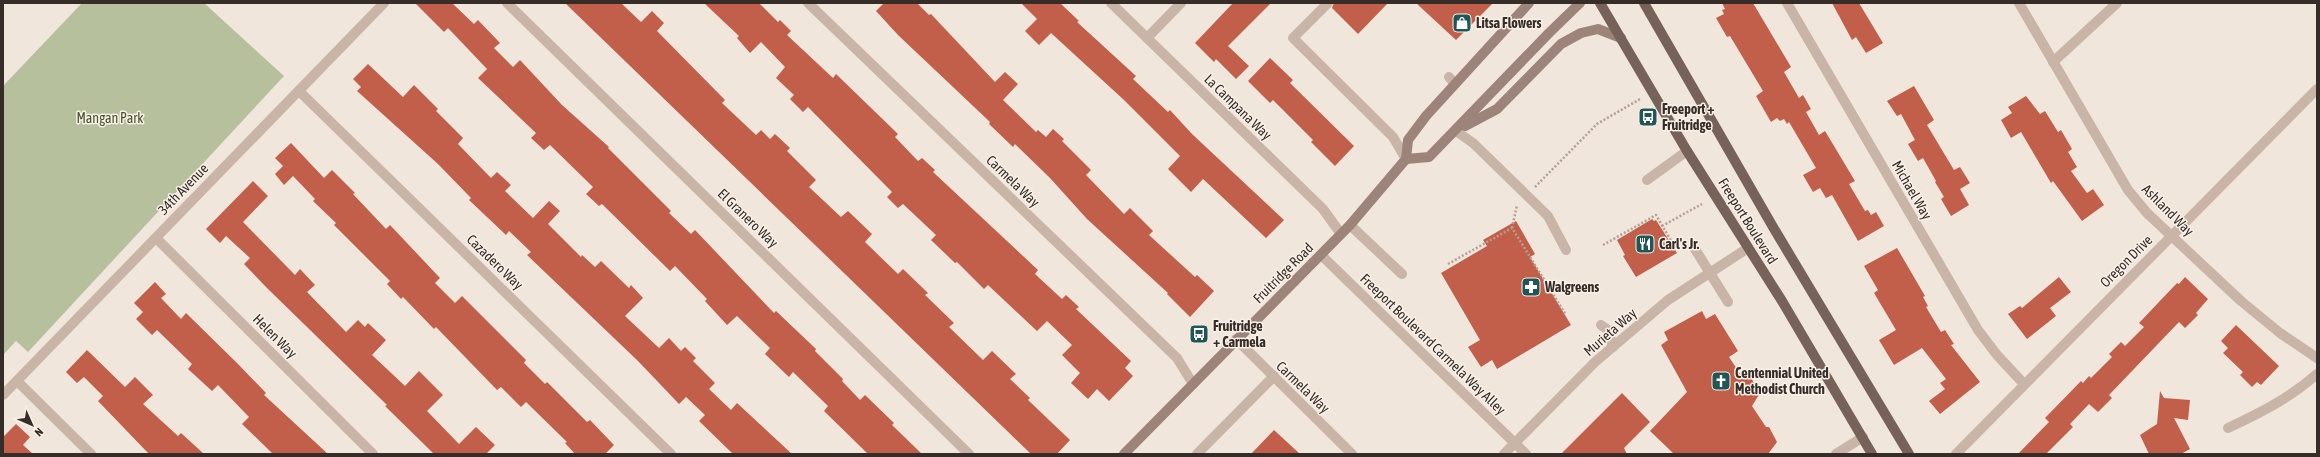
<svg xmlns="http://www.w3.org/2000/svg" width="2320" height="457" viewBox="0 0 2320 457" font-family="'Asap Condensed',sans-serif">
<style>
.green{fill:#b6c09d}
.building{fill:#c15f4a}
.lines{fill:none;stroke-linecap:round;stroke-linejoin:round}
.path{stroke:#b59f93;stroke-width:2.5;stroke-dasharray:2 2;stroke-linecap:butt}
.service{stroke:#c9b5a8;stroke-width:10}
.minor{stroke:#c9b5a8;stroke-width:10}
.secondary{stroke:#9c847a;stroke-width:10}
.primary{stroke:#77625a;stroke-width:10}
.labels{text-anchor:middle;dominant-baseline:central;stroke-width:3;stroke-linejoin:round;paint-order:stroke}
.poi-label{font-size:14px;font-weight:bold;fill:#362c28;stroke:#f9f0e8;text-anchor:start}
.street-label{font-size:14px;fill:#362c28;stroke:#f9f0e8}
.park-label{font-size:14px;fill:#48532d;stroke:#f9f0e8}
</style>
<rect width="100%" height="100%" fill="#f1e6dc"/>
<path class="green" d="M82,3H204L284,76L28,352L16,341L3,355V86Z"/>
<g class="building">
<path d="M415,3H452L474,24L478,20L500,43L494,48L513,67L520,60L562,105L609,147L608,148L671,211L669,213L691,234L695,230L774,313L776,311L816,349L815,351L843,379L842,381L860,400L865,395L894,423L892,425L922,454H868L824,411L828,406L793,372L789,377L765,354L770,348L737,316L727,325L705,301L707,299L675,266L670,271L602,204L599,206L586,194L593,187L550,145L544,150L531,138L536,133L478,78L487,69L448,28L444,32Z"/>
<path d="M565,3H621L641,22L652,11L664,23L657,31L725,100L722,103L756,135L761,130L770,139L775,134L790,148L787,151L816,180L809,187L841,217L848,211L872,234L865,242L898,274L903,269L928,293L925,295L954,323L949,327L983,360L992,351L1016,374L1010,379L1030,398L1028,400L1070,440L1057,454H1031Z"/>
<path d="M704,3H759L778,22L780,20L791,31L787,35L833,78L836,74L898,134L895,137L918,161L922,158L935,170L933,172L1038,270L1035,274L1062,299L1066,295L1079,307L1076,309L1131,361L1125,368L1133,376L1109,401L1097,389L1088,399L1071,383L1080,373L1062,355L1072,345L1047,321L1037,331L988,285L984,289L957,262L955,263L931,240L936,235L903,204L898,208L887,197L892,192L808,107L803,112L790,99L794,95L776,78L785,67L761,42L750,53L737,38L739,36Z"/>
<path d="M884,3H917L929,15L931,14L995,82L1005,72L1018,84L1003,100L1036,132L1038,130L1046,137L1053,129L1064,139L1062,141L1091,170L1086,175L1124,214L1130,208L1153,231L1149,235L1195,277L1197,275L1214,291L1190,317L1167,294L1168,293L1087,219L1050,178L1015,144L1013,147L989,124L990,122L898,35L876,11Z"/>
<path d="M1021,3H1060L1079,21L1077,22L1136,76L1133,79L1168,112L1170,110L1192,134L1284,220L1266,238L1203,179L1191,192L1168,169L1180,156L1124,100L1051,33L1039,45L1025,31L1037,19Z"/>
<path d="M1233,3H1271L1228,46L1249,66L1236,79L1216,59L1214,62L1195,43Z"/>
<path d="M1334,3H1388L1358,34L1332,8Z"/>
<path d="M1416,3H1493L1456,40Z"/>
<path d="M1722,3H1753L1791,67L1784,72L1799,98L1803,95L1811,109L1806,112L1819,135L1825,131L1855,181L1849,184L1865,211L1868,210L1871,215L1876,212L1884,226L1858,241L1832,195L1826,198L1820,188L1813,192L1803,175L1816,168L1789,122L1787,124L1784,119L1780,121L1777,118L1771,122L1756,96L1763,91L1730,36L1727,37L1716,18L1724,14L1722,10L1725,9Z"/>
<path d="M1832,3H1859L1883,43L1866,53L1856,37L1852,40Z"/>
<path d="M1270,58L1293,80L1290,83L1354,146L1335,166L1311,142L1313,140L1273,100L1270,103L1248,81Z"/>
<path d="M368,64L403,97L414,85L438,109L436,111L463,138L458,144L491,178L497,172L511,185L505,191L533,218L549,201L560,211L548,224L581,257L582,255L595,267L601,261L629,288L631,285L643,298L625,316L659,348L669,338L681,351L685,347L696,358L693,361L715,383L709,389L731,410L737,403L792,454H733L699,421L705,415L686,397L679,404L638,361L527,255L531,252L509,231L506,235L469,200L471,198L438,164L357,91L361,87L353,79Z"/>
<path d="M1914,86L1934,120L1927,125L1954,170L1960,167L1970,183L1960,189L1969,205L1951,216L1941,199L1944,197L1935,182L1936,181L1923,158L1918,161L1908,144L1915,140L1901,114L1897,116L1887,101Z"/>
<path d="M2026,96L2040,114L2045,111L2058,132L2061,130L2072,149L2068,152L2077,167L2071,171L2087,193L2093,189L2104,205L2082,221L2053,181L2051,183L2021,132L2011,138L2001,120L2012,113L2008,107Z"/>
<path d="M291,143L324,178L332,170L355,193L353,194L386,229L390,225L440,278L435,283L455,303L462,296L526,360L524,363L545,384L547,382L587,422L590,420L614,445L605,454H575L565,443L567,442L526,402L521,407L501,387L497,390L436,327L434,329L403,297L401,299L387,284L390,281L334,225L336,223L313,201L315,199L293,176L284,185L275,174L283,166L275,158Z"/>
<path d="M253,181L268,196L243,222L295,275L300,269L315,285L307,292L346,332L358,320L365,327L368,323L386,340L372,355L405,386L419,371L443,395L427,411L459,444L476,427L495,445L486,454H434L385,406L387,405L267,288L244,264L250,258L226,236L220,243L206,229Z"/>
<path d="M1652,219L1654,221L1656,220L1677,253L1636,277L1623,256L1625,255L1617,240Z"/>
<path d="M1516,221L1535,254L1530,257L1571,325L1497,369L1492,360L1481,367L1468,347L1480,340L1441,273L1487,246L1483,240Z"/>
<path d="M1897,248L1925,296L1923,297L1928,306L1926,307L1941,332L1945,330L1954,344L1951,345L1980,382L1940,414L1929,401L1945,389L1940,383L1946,379L1922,348L1894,365L1879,340L1896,330L1874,293L1878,290L1864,266Z"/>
<path d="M2059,277L2071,292L2050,308L2056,316L2027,339L2008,314L2020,306L2022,308Z"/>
<path d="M2185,277L2208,299L2196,313L2198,315L2185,328L2179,322L2109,395L2112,398L2098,412L2089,404L2070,424L2073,427L2046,454H2018L2049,422L2045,418L2081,381L2083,383L2089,376L2091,378L2112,357L2109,354L2121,342L2125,346L2144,327L2139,323L2177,283L2179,284Z"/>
<path d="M155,282L166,294L161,298L181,319L186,313L238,364L266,393L264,395L328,454H273L242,424L249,417L218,385L212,391L188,369L192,364L157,330L152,335L136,319L143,312L134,303Z"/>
<path d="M1702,311L1706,319L1715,314L1738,351L1729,357L1743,378H1751L1760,393L1752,406L1766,427H1769L1777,442L1768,454H1674L1650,431L1687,392L1661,345L1668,340L1664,332Z"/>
<path d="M2236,325L2279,366L2261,385L2257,382L2252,387L2240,375L2243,372L2223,353L2228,348L2221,341Z"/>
<path d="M87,350L125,387L135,377L153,395L143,404L178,436L181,433L204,454H149L98,401L103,396L84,377L77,383L66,372Z"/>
<path d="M2160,391L2164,398L2190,400L2188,420L2174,418L2190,449L2181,454H2149L2140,435L2157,424Z"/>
<path d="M1622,393L1650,422L1624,448L1627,454H1561Z"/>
<path d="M16,424L30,437L23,445L33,454H3V437Z"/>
<path d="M1274,430L1300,454H1251Z"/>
</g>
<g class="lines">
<g class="path">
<path d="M1535,187L1597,124L1640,99"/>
<path d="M1662,226L1702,204"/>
<path d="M1512,228L1517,205"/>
<path d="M1603,245L1656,215L1673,244"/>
<path d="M1448,264L1512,228L1566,315"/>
</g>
<g class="service">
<path d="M1328,3L1293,38L1393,137L1406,159"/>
<path d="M1449,77L1455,84"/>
<path d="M1456,131L1473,143L1548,216L1566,250"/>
<path d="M1647,180L1687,151"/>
<path d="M1350,225L1402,274"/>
<path d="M1695,249L1728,302"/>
<path d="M1321,255L1526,454"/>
<path d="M1601,325L1608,330L1613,347"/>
<path d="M1836,454L1863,437"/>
</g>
<g class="minor">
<path d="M507,3L969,454"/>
<path d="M808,3L1177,358L1193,384"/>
<path d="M1111,3L1323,209L1341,234"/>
<path d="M1787,3L1978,330L1997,355L2024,384"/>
<path d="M2019,3L2128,190L2147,213L2241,301L2280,333L2317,358"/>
<path d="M1147,38L1181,3"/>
<path d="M2053,62L2117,3"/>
<path d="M299,91L671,454"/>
<path d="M156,238L373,454"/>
<path d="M1236,339L1352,454"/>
<path d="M17,381L91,454"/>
<path d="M3,395L384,3"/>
<path d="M2228,428C2260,413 2290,398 2317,374"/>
<path d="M1197,454L1274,376"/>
<path d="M1504,454L1595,362L1668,300L1748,248"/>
<path d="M1956,454L2317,89"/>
</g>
<g class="secondary">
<path d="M1465,126L1497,109L1561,44L1581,33L1598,29L1621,38"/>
<path d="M1406,159L1429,157L1549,33L1580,3"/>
<path d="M1124,454L1350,225L1406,159L1408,140L1426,116L1529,3"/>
</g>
<g class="primary">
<path d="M1600,3L1687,151L1782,301L1872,454"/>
<path d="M1644,3L1773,227L1909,454"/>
</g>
</g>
<defs>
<symbol id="shop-square" viewBox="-11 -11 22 22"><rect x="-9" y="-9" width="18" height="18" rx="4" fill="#1f5656" stroke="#f9f0e8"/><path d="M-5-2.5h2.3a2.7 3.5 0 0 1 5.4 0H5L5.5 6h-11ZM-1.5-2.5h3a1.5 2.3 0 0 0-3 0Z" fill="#fff"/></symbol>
<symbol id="bus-square" viewBox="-11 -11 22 22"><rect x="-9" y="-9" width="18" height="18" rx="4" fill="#1f5656" stroke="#f9f0e8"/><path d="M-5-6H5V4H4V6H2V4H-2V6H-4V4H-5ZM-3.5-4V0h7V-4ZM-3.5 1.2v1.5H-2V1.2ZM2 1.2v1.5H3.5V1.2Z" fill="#fff"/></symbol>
<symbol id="restaurant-square" viewBox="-11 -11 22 22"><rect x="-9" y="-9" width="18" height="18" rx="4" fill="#1f5656" stroke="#f9f0e8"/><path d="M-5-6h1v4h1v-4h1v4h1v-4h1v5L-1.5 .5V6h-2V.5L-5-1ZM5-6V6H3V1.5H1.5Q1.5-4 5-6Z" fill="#fff"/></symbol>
<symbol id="pharmacy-square" viewBox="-11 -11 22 22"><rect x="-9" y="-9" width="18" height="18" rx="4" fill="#1f5656" stroke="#f9f0e8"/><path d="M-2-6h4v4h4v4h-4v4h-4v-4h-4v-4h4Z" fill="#fff"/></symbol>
<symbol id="church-square" viewBox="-11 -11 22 22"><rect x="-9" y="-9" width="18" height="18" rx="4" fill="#1f5656" stroke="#f9f0e8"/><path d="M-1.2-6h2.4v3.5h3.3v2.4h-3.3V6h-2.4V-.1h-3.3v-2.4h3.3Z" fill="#fff"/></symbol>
</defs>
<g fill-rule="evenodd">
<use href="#shop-square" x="1451" y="12" width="22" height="22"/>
<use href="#bus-square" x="1637" y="106" width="22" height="22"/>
<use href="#restaurant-square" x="1634" y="233" width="22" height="22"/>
<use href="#pharmacy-square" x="1520" y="276" width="22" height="22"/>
<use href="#bus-square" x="1188" y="323" width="22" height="22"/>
<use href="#church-square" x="1710" y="370" width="22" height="22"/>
</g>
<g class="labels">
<g class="poi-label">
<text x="1476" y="23">Litsa Flowers</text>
<text x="1662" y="109">Freeport +<tspan x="1662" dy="16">Fruitridge</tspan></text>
<text x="1659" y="244">Carl's Jr.</text>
<text x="1545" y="287">Walgreens</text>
<text x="1213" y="326">Fruitridge<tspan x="1213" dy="16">+ Carmela</tspan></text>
<text x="1735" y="373">Centennial United<tspan x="1735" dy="16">Methodist Church</tspan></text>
</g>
<g class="street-label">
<text transform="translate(1238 107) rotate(44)">La Campana Way</text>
<text transform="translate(1013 181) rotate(44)">Carmela Way</text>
<text transform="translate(183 189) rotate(-46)">34th Avenue</text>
<text transform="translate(1912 190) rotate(60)">Michael Way</text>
<text transform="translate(2168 210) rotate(45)">Ashland Way</text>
<text transform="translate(748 218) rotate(44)">El Granero Way</text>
<text transform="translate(1748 221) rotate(58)">Freeport Boulevard</text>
<text transform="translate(2126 261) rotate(-45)">Oregon Drive</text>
<text transform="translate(495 262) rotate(44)">Cazadero Way</text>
<text transform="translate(1283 273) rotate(-45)">Fruitridge Road</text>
<text transform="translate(1610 332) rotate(-41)">Murieta Way</text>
<text transform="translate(275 336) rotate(45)">Helen Way</text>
<text transform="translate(1433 344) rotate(44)">Freeport Boulevard Carmela Way Alley</text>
<text transform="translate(1303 387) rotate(44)">Carmela Way</text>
</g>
<g class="park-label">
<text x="110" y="118">Mangan Park</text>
</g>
</g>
<rect width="2320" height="457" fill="none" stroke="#362c28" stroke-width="8"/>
<g transform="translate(32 425) rotate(135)" stroke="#f9f0e8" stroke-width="3" paint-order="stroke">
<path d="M0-3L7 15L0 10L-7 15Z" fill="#362c28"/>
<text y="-6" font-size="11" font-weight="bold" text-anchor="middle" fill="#362c28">N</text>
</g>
</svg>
